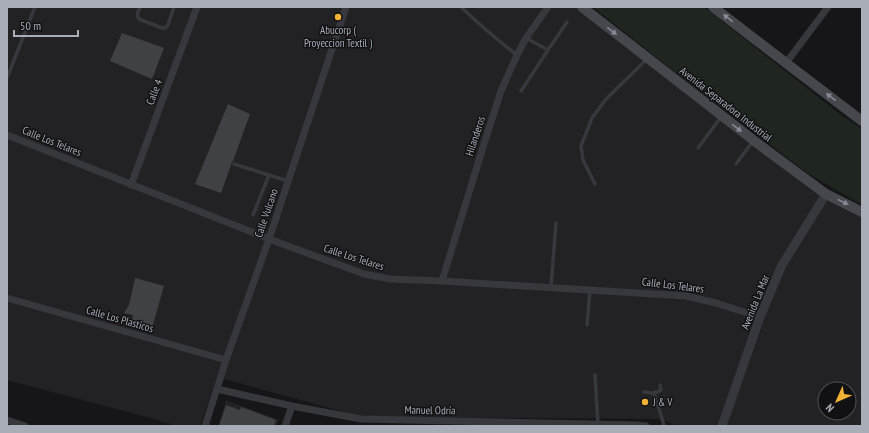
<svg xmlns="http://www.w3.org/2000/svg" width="869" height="433" viewBox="0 0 869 433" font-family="'PT Sans Narrow',sans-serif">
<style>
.built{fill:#222225;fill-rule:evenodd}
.green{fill:#1e261f}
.building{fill:#404145}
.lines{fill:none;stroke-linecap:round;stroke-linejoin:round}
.service{stroke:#37383d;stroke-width:3.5}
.minor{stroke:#37383d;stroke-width:7}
.tertiary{stroke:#37383d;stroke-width:9}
.secondary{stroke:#45474d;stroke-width:10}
.oneway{fill:#858993}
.poi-dot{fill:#f2b134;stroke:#111113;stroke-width:1.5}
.labels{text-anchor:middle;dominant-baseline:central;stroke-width:3;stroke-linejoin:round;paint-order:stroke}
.poi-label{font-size:11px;fill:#a8adb8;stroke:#111113}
.street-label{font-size:11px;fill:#a8adb8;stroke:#111113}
</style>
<rect width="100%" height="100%" fill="#161618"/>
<g class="built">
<path d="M7,7H575L664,77L862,216V426H678L660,419L362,417L217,377L200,426H176L158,420L7,380ZM825,389H849V413H825Z"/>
<path d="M226,400L279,420L276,426H218Z"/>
</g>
<path class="green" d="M593,7H704L841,115L862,129V205L806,172L694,87Z"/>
<g class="building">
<path d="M122,33L164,48L152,79L110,61Z"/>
<path d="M228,104L250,114L233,161L231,163V165L221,193L195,184Z"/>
<path d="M135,278L164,286L152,328L132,322L133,315L124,313L129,305Z"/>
<path d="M226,405L240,410L241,407L276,420L274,426H219Z"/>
</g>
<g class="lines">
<g class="service">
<path d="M140,7C138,12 136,15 139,19L162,28H165L168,25L174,7"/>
<path d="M461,7C479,24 497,40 517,55"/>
<path d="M526,38L548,50"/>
<path d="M7,78L35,7"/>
<path d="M521,91L548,50L567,22"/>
<path d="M698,148L721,117"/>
<path d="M234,164L288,181"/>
<path d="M736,164L753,141"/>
<path d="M595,184L583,160L581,146L592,118L606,99L647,59"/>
<path d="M253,215L269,175"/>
<path d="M551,287L556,223"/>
<path d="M587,325L590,290"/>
<path d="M595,375L598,424"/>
<path d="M644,392C650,393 655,394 661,390L660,385"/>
<path d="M654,393L661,415L664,426"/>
</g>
<g class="minor">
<path d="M786,63L828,7"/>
<path d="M7,135L269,239L364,274L390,279L442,281L686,296L716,303L760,317"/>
<path d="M131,185L197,7"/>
<path d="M442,281L483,147L501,91L517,55L526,38L548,7"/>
<path d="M7,298L226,360"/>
<path d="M217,389L292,406L361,419L636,425L646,426"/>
<path d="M7,420L25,426"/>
<path d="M205,426L226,360L269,239L346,7"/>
<path d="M285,426L292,406"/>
</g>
<path class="tertiary" d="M722,426L760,317L782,265L826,194"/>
<g class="secondary">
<path d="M582,7L765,149L826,194L862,212"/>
<path d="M713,7L786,63L862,121"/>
</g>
</g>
<defs><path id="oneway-solid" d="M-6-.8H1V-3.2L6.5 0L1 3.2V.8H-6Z"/></defs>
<g class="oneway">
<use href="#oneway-solid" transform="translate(728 18) rotate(-142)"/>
<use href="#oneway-solid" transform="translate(612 31) rotate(38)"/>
<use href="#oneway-solid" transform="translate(831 97) rotate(-143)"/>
<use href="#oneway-solid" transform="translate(737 128) rotate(38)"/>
<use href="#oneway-solid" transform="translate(843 202) rotate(26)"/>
</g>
<g class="poi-dot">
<circle cx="338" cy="17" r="4"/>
<circle cx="645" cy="402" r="4"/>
</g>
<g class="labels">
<g class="poi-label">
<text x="338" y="30">Abucorp (<tspan x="338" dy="13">Proyeccion Textil )</tspan></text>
<text x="653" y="402" text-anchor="start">J &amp; V</text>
</g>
<g class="street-label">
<text transform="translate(154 92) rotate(-69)">Calle 4</text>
<text transform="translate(726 104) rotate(38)">Avenida Separadora Industrial</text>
<text transform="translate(475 136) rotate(-72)">Hilanderos</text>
<text transform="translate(52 141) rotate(22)">Calle Los Telares</text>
<text transform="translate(266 213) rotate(-71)">Calle Vulcano</text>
<text transform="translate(354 257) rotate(18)">Calle Los Telares</text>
<text transform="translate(673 285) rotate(7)">Calle Los Telares</text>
<text transform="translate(755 302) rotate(-68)">Avenida La Mar</text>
<text transform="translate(120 319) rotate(16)">Calle Los Plasticos</text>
<text transform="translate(430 410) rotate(1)">Manuel Odría</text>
</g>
</g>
<rect width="869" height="433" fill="none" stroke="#a8adb8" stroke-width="16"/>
<g transform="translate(837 401) rotate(225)"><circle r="19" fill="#111113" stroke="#4d4f55"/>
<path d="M0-3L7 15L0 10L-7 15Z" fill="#f2b134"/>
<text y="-6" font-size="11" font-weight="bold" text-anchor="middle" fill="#a8adb8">N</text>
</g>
<path d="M14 30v6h64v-6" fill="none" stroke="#a8adb8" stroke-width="2"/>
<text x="20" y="30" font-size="12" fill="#a8adb8" stroke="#111113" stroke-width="3" paint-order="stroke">50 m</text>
</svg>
